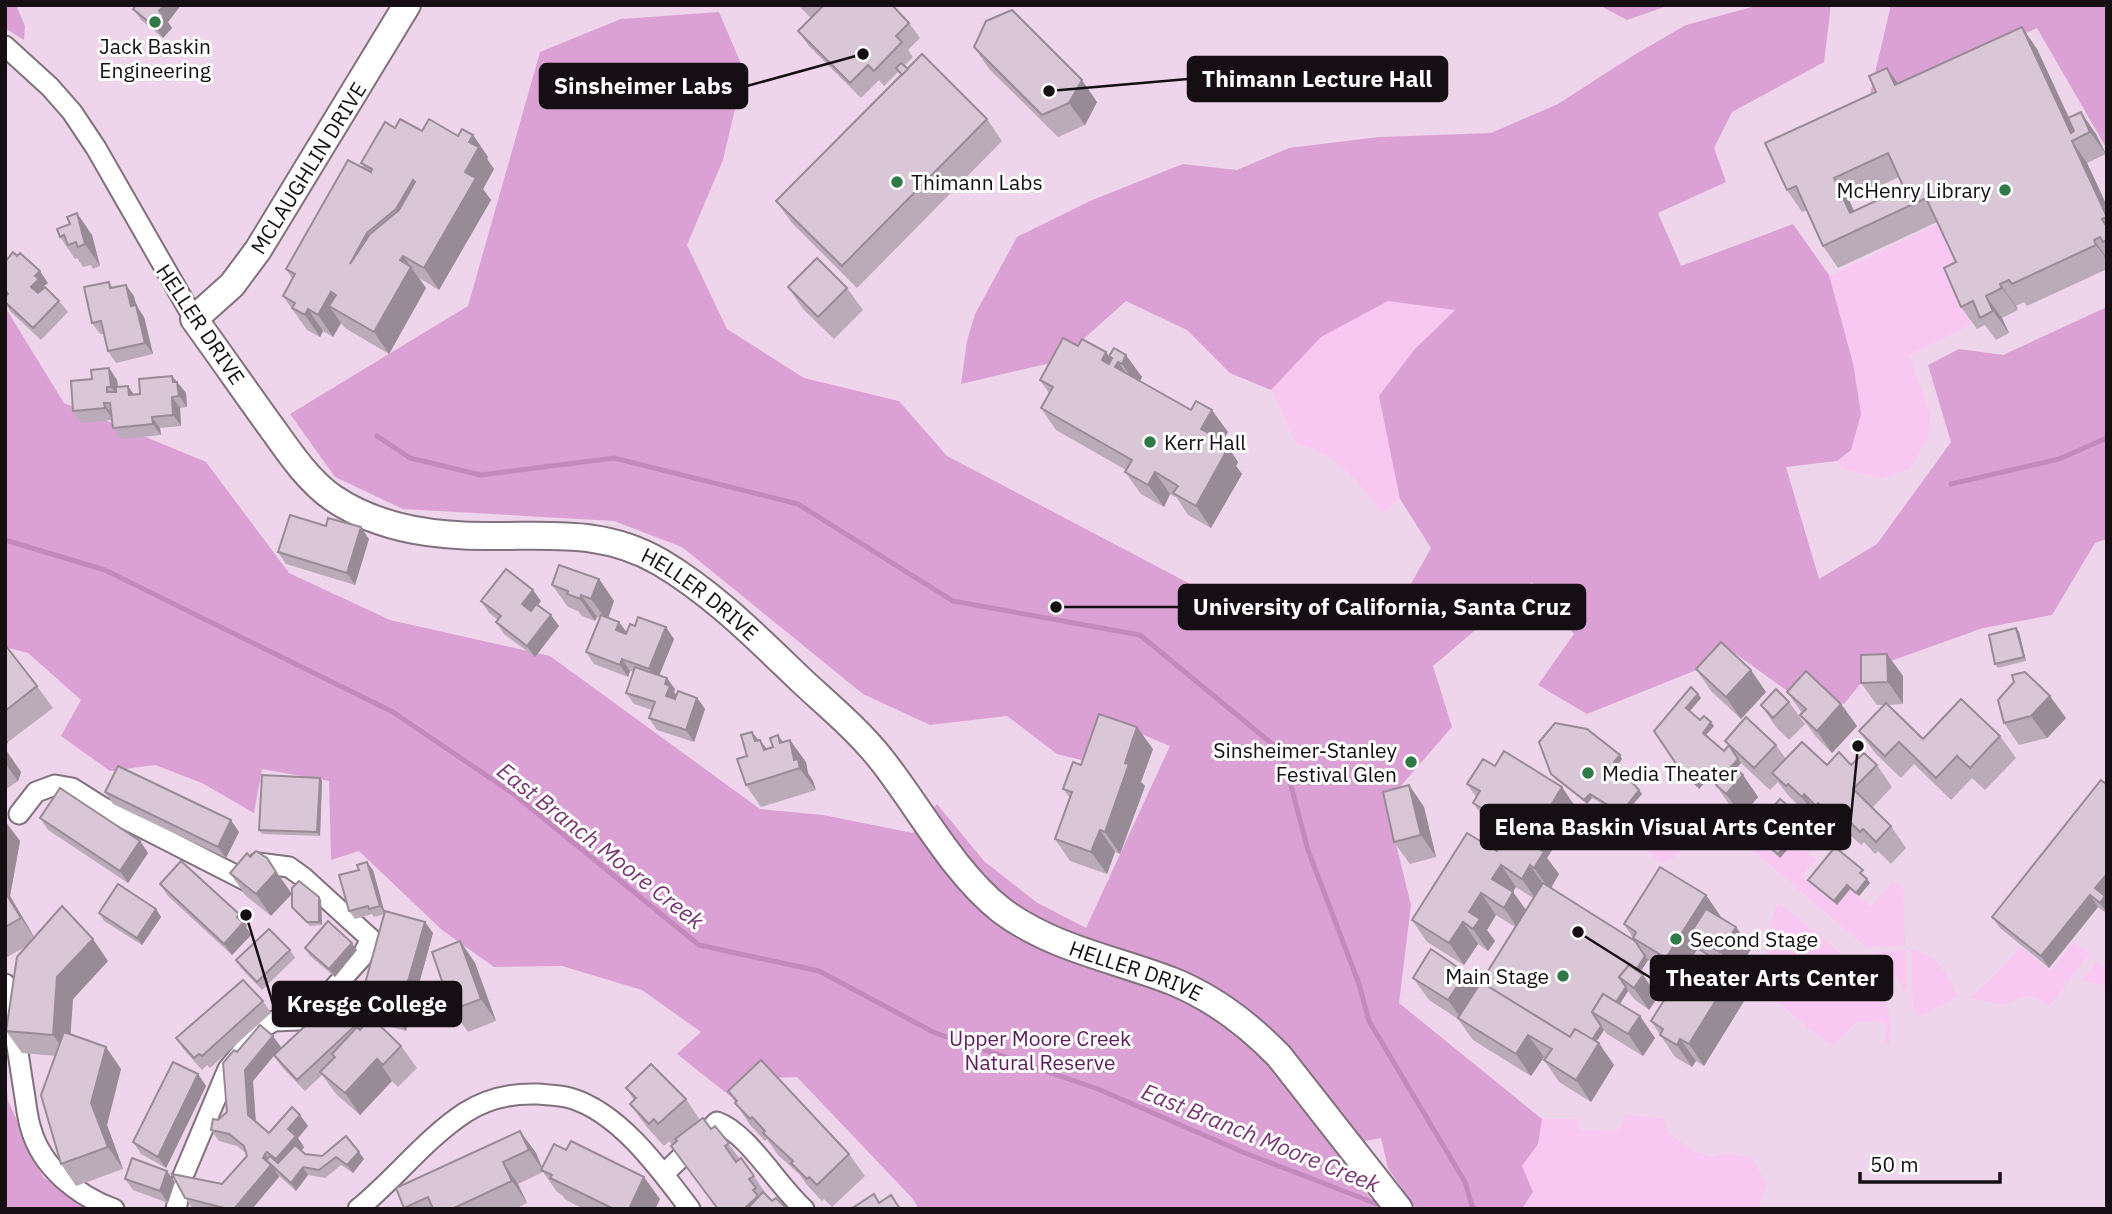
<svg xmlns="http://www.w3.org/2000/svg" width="2112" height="1214" viewBox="0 0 2112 1214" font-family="'IBM Plex Sans',sans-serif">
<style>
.built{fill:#efd5eb}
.green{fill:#f9c8f2}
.forest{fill:#dca1d4}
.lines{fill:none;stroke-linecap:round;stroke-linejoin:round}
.stream{stroke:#c389bc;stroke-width:5}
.street-casing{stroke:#81707e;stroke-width:23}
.secondary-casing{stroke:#81707e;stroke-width:30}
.street{stroke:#fff;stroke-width:19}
.secondary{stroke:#fff;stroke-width:26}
.wall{fill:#bbaab8;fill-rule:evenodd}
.shaded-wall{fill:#988b96}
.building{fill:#d9c6d6;stroke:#988b96;stroke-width:2;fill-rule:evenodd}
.poi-dot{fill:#307946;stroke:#fff;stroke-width:2.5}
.labels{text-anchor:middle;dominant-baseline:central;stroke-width:6;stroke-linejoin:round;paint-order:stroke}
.poi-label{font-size:21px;fill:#150f14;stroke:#fff;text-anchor:start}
.street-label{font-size:21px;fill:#150f14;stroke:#fff}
.park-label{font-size:21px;fill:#5f1b5a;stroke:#fff}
.water-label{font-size:23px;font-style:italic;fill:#793473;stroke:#fff}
.leader{fill:none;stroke:#150f14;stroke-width:2.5}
.callout-dot{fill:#150f14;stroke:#fff;stroke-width:2.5}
.callout{fill:#150f14;stroke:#150f14;stroke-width:2.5}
.callout-label{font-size:23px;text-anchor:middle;font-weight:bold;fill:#fff}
</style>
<rect width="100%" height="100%" fill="#f6e2f3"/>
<rect class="built" x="5" y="5" width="2102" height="1204"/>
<g class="green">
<path d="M1939,224L1966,284L1957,289L1972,324L1909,355L1930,414L1928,437L1910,469L1880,478L1842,469L1837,461L1851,450L1861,414L1853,363L1829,276Z"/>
<path d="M1388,300L1456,310L1414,350L1379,396L1400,499L1382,513C1359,482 1335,452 1297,444L1271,390L1321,337Z"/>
<path d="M1663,818L1677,820L1687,837C1683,850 1675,861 1660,863L1649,852L1645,835L1651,825Z"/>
<path d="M1749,831L1780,858L1795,841L1816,860L1802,876L1836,905L1850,889L1871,907L1893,882L1903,888L1905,945L1867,948L1741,840Z"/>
<path d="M1779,903C1806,925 1872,974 1886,1003C1892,1017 1892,1030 1889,1045L1884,1042L1886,1026L1881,1021L1856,1022L1834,1045L1809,1029L1765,990C1767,966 1765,922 1779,903Z"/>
<path d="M2074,942L2089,954L2068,981L2065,979L2064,981L2066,985L2049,1006C2019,985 2021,1005 1999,1004C1991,1003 1977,999 1970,998L1995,975L2021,947L2050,971Z"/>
<path d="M1906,950L1907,990L1905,991L1898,980L1873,953Z"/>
<path d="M1911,950C1939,955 1945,973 1958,996L1921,1016L1916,1015L1913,1010Z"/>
<path d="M2097,961L2104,966L2107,963V986L2083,980Z"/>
<path d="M1624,1114L1664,1119L1668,1132L1693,1151L1712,1157L1727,1153L1752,1159L1767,1184L1758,1209H1522L1532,1192L1522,1166L1538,1144L1542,1119H1577L1579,1130L1616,1131L1623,1124Z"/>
</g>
<g class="forest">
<path d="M5,5H16L25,26L24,40L5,28Z"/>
<path d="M1599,5H1670L1627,20Z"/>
<path d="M1759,5H1831L1824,62L1732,112L1714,148L1726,182L1658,213L1681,266L1793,224L1829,275L1853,363L1861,414L1851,450L1837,461L1786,467L1819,579L1877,544L1951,442L1928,365L1959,349L2003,355L2107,307V539L2095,543L2052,615L1983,628L1874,667L1844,704L1815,689L1801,701L1736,654L1587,714L1538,685L1574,634L1532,582L1433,666L1452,727L1386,803L1411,905L1399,1003L1542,1119L1538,1144L1522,1166L1533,1192L1522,1209H1416L1388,1168L1381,1138L1334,1147L1378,1209H919L913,1199L797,1077L769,1078L735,1100L677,1054L701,1032L642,990L562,966L494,967L442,930L359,851L331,860L329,781L262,769L254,813L202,783L155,765L110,771L61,736L81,700L28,653L5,647V307L64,403L206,462L289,573L390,620L550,656L760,809L823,815L913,833L937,804L984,861L1036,902L1086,928L1170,746L1113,722L1089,762L1057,754L1007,716L930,725L863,694L682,547L614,521L403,509L335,477L290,414L468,306L540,52L621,19L719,12L744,71L723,160L687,245L727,329L804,378L899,401L947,456L1234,607L1408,589L1431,548L1400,499L1379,396L1414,350L1455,310L1388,301L1321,337L1271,390L1230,373L1187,330L1126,301L1059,361L961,384L967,341L975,314L1017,237L1090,201L1183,164L1237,170L1289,148L1379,137L1491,133L1558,104L1634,55L1686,25Z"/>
<path d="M1889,5H2107V149L2037,28L1867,107L1890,9Z"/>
<path d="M5,1069L8,1101L43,1177L92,1209H5Z"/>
</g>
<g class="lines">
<g class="stream">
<path d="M377,436L410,458L481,475L614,458L798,504L953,601L1140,635L1282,752L1308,850L1359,984L1369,1021L1465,1182L1473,1209"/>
<path d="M1951,484L2059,459L2107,438"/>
<path d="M5,540L105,570L393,712L515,795L699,945L819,971L935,1033L1098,1089L1245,1153L1385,1207"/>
</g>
<defs>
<g id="street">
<path d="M5,46L50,87L72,112L96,148L194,319"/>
<path d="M19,814L36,792L55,785L72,788L102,807L247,881L258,863L289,867L303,877L371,939L361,958L333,989L298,1020L274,1021L262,1028L228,1069L183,1176L176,1209"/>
<path d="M5,984C14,1019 18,1055 24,1091C26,1103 27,1117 31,1129C42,1168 78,1196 114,1209"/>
<path d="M664,1174L717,1122C748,1133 777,1185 804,1209"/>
<path d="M358,1209C395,1179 426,1138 466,1112C487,1099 513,1093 538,1094C548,1095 560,1095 570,1098C619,1112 660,1169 690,1209"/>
</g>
<g id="secondary">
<path id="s1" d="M407,5L258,250L232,285L194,319C221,356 247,394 274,431C291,455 309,481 333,498C382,531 442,537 499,536C557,536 607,531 660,562C714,594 757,638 802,681C829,706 858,730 881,759C919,807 953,872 1001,910C1051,948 1115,959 1172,981C1214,998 1248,1024 1279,1056L1399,1209"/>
</g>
</defs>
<use href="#street" class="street-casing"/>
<use href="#secondary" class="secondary-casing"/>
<use href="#street" class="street"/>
<use href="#secondary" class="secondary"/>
</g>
<g class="wall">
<path d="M136,5H181L168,22L172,28L163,38L141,20L133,9Z"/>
<path d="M798,5H892L909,23L920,38L908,50L913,57L904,66L908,69L987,119L1002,141L857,288L792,223L776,201L902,75L898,72L884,86L879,80L861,98L809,46L798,31L811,18Z"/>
<path d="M974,47L1097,102L1085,125L1058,137L989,69Z"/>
<path d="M2037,49L2069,117L2096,134L2106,154L2087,163L2107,206V269L2027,306L2024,302L2016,306L2018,310L2002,318L2009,333L1996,340L1985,325L1977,329L1961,307L1956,262L1937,222L1838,268L1823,246L1807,210L1802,212L1787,190L1876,92L1887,68L1898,84ZM1899,177L1904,188L1854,211L1849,200Z"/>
<path d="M395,128L458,136L473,135L488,157L487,159L494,169L483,189L491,200L439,290L419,278L426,288L389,354L345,328L341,323L333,337L323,331L320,337L307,330L283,296L292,278L286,269L365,169L361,163Z"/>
<path d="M57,229L92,235L100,266L93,269L91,265L83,267L77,258L75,259L60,237Z"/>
<path d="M5,262L48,283L44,286L59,301L68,312L41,340L11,312L5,303V297L7,296L5,294Z"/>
<path d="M109,282L113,288L134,296L136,305L144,317L153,354L116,363L108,351L104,334H100L92,323Z"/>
<path d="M788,287L847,288L863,310L834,339L803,309Z"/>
<path d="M1078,346L1106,352L1111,359L1109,356L1114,348L1142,377L1140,381L1228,432L1223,440L1238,462L1236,466L1242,474L1211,528L1188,515L1177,498L1170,494L1164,507L1141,494L1125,472L1126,470L1056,430L1041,408L1049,393L1040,380Z"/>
<path d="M109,368L117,380L118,387L128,386L134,395L140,394L177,382L186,393L187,407L180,408L181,426L160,428L161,435L121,439L113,428L112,420L81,423L73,411L92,379Z"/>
<path d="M369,539L355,585L286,564L278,552Z"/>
<path d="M599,579L614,601L608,617L619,622L627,633L674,639L659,675L675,689L674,692L676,695L697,698L705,709L694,742L657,730L649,718L652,710L634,704L626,693L633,672L630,671L628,677L594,664L586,652L600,618L597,617L595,621L582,616L578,611L568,607L552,585Z"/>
<path d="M481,601H541L538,605L559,626L535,657L504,634L496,622L498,620L489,613Z"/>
<path d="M2016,628L2019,632L2026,661L1998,668L1995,664Z"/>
<path d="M5,647L37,686L53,708L8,742L5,749Z"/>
<path d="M1887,654L1903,676V704L1887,705L1923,739L2000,736L2016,758L1985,790L1972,778L1951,800L1914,764L1901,778L1875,753L1859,731L1884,705H1877L1861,683Z"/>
<path d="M1696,669L1766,692L1741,719L1711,691Z"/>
<path d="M1787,692L1841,704L1857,726L1832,753L1816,737L1800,715L1802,713Z"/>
<path d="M1698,694L1701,698L1690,711L1700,720L1714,726L1706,735L1724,751L1729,745L1725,741L1776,745L1786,759L1827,765H1877L1892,787L1872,808L1891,826L1906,848L1891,864L1878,851L1875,854L1864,842L1861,845L1849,834L1846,837L1834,825L1831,828L1819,816L1817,819L1804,806L1801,808L1788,795L1778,782L1770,790L1741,763L1736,769L1743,775L1758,797L1742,816L1731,807L1716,785L1724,776L1716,770L1699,789L1684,775L1654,731Z"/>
<path d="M1998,700L2066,718L2047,738L2019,745L2004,723Z"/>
<path d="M1789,702L1805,724L1789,740L1776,727L1761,705Z"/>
<path d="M752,732L758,740L767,749L783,742L806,762L808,773L813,781L816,790L761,807L746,785L747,756Z"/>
<path d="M1153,749L1141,782L1145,786L1120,854L1115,852L1107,874L1070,861L1055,839L1070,798L1063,789L1081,765Z"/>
<path d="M5,750L21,772L18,781L11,786L5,789Z"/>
<path d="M1622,759L1617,766L1642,794L1623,816L1592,798L1587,804L1554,778L1551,774Z"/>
<path d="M1495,766L1577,809L1547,858L1559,874L1550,888L1635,941L1624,924L1706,895L1721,917L1736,927L1751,949L1736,974L1749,993L1704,1066L1696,1061L1692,1067L1675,1057L1651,1021L1678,978L1648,960L1640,973L1658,997L1649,1010L1634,999L1628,991L1620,1004L1655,1038L1643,1056L1607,1034L1604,1030L1596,1042L1614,1065L1591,1102L1559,1082L1544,1060L1546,1058L1544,1057L1531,1076L1473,1040L1458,1019L1429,1000L1413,978L1477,988L1515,927L1496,915L1487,930L1495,941L1488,951L1478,944L1464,965L1427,942L1412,920L1497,851L1507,836L1489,825L1473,803L1476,797L1467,784ZM1516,887L1533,898L1526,910L1513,892Z"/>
<path d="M320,778L322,781L320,836L262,834L259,830Z"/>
<path d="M1409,785L1424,807L1436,857L1410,864L1394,842Z"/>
<path d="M2107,785V895L2105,897L2107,899V914L2098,907L2049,968L2000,928L1992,917Z"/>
<path d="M105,792L239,832L226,858L113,804Z"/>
<path d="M40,818L140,841L148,853L128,883L48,830Z"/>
<path d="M1805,820L1808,824L1807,826L1815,834L1803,848L1795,841L1780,858L1754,836L1751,832Z"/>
<path d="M5,821L20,841L10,896L34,937L108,961L73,999L70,1034L121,1069L107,1125L123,1169L76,1186L61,1164L56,1056L22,1053L6,1031L27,946L5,958Z"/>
<path d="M247,853L271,916L245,895L230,873Z"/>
<path d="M373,870L385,913L433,933L406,1031L379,1024L401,1046L417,1068L398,1087L392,1081L360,1115L336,1094L322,1075L305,1091L282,1067L274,1056L253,1081L256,1122L269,1133L300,1115L308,1126L298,1138L304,1147L302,1151L305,1154L322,1156L364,1159L353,1173L341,1165L325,1178L308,1175L296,1191L279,1176L252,1209H193L185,1198L222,1184L247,1156L246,1153L237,1146L219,1141L211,1130L218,1120L227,1112L237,1052L281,1047L278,1051L358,1023L362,1028L368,1021H366L358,1009L384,914L374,917L372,914L355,919L349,911Z"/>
<path d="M1865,874L1863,876L1870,883L1859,896L1850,889L1837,905L1811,883L1808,880Z"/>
<path d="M160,884L247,926L246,927L251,935L232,955L168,896Z"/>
<path d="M319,897L321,900L322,925L310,926L292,907Z"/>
<path d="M156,909L161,917L142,945L104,921L99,913Z"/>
<path d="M460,941L475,963L496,1021L468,1032L452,1010Z"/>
<path d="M305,948L357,950L335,977L310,956Z"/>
<path d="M290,950L295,958L262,990L241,968L236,960Z"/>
<path d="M359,985L360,995L354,1001L346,989Z"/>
<path d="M263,1001L271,1013L210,1068L207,1065L202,1070L184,1050L176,1038Z"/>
<path d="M198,1074L206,1086L166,1168L141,1154L133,1142Z"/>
<path d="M626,1088L686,1099L700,1120L711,1129L715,1126L740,1159L754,1176L769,1198L772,1201L787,1209H717L671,1146L672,1145L669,1141L664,1146L646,1126L630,1104L634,1100Z"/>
<path d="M728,1091L849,1154L865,1176L832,1207L824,1199L822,1201L807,1185L800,1175L778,1155L767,1139L765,1141L750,1125Z"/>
<path d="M520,1131L536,1153L542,1168L660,1199L655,1209H584L566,1200L562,1195L557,1192L543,1172L518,1184L527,1203L515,1209H405L396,1188Z"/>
<path d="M125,1179L175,1182L168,1203L133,1190Z"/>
</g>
<g class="shaded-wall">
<path d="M164,5H181L168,22L172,28L163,38L155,27L159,11Z"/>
<path d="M2022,27L2037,49L2078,138L2071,133Z"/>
<path d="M1887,68L1902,90L1895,85Z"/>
<path d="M1082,80L1097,102L1085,125L1069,103Z"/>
<path d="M2081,112L2096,134L2106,154L2090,132Z"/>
<path d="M473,135L488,157L487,159L494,169L483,189L491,200L439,290L424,268L465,172L469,142Z"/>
<path d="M2072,141L2087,163L2107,206V217Z"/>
<path d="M1834,178L1849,200L1862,228L1850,213Z"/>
<path d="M413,180L428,202L412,231L396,209Z"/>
<path d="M77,213L92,235L100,266L85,244Z"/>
<path d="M367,233L382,255L350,264Z"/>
<path d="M2094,240L2107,258V260L2096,245Z"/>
<path d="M403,256L426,288L389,354L374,332Z"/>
<path d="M40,271L48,283L44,286L39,298L31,287L35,276Z"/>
<path d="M2000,284L2016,306L2018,310L2002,288Z"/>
<path d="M126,285L134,296L138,313L136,305L144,317L153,354L145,343L131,306Z"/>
<path d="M331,292L346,314L329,306L341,323L333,337L318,315Z"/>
<path d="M1986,296L2002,318L2009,333L1993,311Z"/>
<path d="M308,309L323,331L320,337L305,315Z"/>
<path d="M1106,352L1116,366L1118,362L1134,384L1102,360Z"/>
<path d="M1126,355L1142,377L1137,386L1122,364Z"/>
<path d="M109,368L117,380L119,398L111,387Z"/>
<path d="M172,376L186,393L187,407L179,396L173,382Z"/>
<path d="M128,386L136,398L129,395Z"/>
<path d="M172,397L180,408L181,426L173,415Z"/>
<path d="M104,403L113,415V420L105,408Z"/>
<path d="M1212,410L1228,432L1220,445L1223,440L1238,462L1236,466L1242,474L1211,528L1196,506L1201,429Z"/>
<path d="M152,417L160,428L161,435L153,424Z"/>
<path d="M1155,472L1170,494L1164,507L1148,485Z"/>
<path d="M361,527L369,539L355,585L347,573Z"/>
<path d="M599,579L614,601L607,621L591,599Z"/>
<path d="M533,590L541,601L530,616L522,604Z"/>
<path d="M581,595L597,617L595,621L580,599Z"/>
<path d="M551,615L559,626L535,657L527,646Z"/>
<path d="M619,622L627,633L624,641L616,630Z"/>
<path d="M666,627L674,639L657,681L649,669Z"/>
<path d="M2016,628L2019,632L2026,661L2024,657Z"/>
<path d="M1887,654L1903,676V704L1888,682Z"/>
<path d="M622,659L630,671L628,677L620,665Z"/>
<path d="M1751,670L1766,692L1741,719L1726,697Z"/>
<path d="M667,678L675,689L674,692L678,697L674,707L666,696L665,684Z"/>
<path d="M1698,694L1701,698L1689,712L1686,708Z"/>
<path d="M2050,696L2066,718L2047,738L2031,716Z"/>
<path d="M697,698L705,709L694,742L686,730Z"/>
<path d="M1841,704L1857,726L1832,753L1817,731Z"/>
<path d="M1711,722L1714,726L1705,736L1703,733Z"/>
<path d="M1137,727L1153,749L1141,782L1145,786L1120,854L1105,832L1125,763Z"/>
<path d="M752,732L763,746L760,740L776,761L755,741Z"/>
<path d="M778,735L793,757L790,740L806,762L808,773L813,781L816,790L780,743Z"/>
<path d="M5,738L8,742L5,749Z"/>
<path d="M6,750L21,772L18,781L5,763Z"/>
<path d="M1620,755L1622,759L1617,766L1614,762Z"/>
<path d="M1738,759L1741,763L1727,779L1724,775Z"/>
<path d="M1713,766L1716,770L1699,789L1697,785Z"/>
<path d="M1743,775L1758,797L1742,816L1726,794Z"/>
<path d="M320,778L322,781L320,836L317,832Z"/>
<path d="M1409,785L1424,807L1436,857L1421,835Z"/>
<path d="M1562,787L1577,809L1547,858L1559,874L1550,890L1534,868L1542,854L1531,838Z"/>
<path d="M1639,790L1642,794L1623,816L1621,813Z"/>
<path d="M1590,794L1592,798L1587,804L1584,800Z"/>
<path d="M1804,794L1819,816L1817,819L1802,797Z"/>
<path d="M1833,812L1849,834L1846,837L1831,815Z"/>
<path d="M231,820L239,832L226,858L218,847Z"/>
<path d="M5,821L20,841L10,896L36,940L21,918L5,892Z"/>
<path d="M1100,830L1115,852L1107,874L1091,852Z"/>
<path d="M1812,831L1815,834L1803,848L1800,844Z"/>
<path d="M1792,837L1795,841L1780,858L1778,854Z"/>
<path d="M140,841L148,853L128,883L120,871Z"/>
<path d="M267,858L292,894L271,916L256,894Z"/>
<path d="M367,862L373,870L385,914L380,906Z"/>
<path d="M1501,865L1516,887L1507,901L1492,879Z"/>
<path d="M1530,865L1545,887L1537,901L1522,879Z"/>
<path d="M2107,874V895L2105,897L2107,899V913L2100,903L2095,888Z"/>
<path d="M1867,879L1870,883L1859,896L1856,893Z"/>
<path d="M1847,885L1850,889L1837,905L1834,901Z"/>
<path d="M1513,892L1529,914L1519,930L1504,908Z"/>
<path d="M1481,893L1496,915L1487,930L1495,941L1488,951L1473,929L1469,912Z"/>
<path d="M1706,895L1721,917L1690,934L1701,949L1682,980L1666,958Z"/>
<path d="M2090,895L2098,907L2049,968L2041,956Z"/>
<path d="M319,897L321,900L322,925L319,922Z"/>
<path d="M156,909L161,917L142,945L137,938Z"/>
<path d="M239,914L247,926L246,927L251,935L232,955L224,944L237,917Z"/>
<path d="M425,922L433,933L406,1031L397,1020Z"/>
<path d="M1463,922L1478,944L1464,965L1449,943Z"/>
<path d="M1736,927L1751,949L1736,974L1749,993L1704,1066L1689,1044L1734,971L1720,952Z"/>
<path d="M93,939L108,961L73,999L69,1057L53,1035L57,977Z"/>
<path d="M460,941L475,963L496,1021L481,999Z"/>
<path d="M352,943L357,950L335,977L329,969Z"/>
<path d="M1645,956L1648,960L1631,986L1628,984Z"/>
<path d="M1466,973L1482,995L1464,1022L1448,1000Z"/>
<path d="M1643,975L1658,997L1649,1010L1634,988Z"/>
<path d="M356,981L359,985L360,995L358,991Z"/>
<path d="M1626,987L1628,991L1608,1022L1605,1020Z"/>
<path d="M1640,1016L1655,1038L1643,1056L1628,1034Z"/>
<path d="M1601,1026L1604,1030L1585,1059L1582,1056Z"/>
<path d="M1528,1035L1544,1057L1531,1076L1516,1054Z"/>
<path d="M273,1036L281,1047L253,1081L256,1127L248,1115L245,1070Z"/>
<path d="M1680,1039L1696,1061L1692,1067L1677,1045Z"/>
<path d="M1599,1043L1614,1065L1591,1102L1576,1080Z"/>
<path d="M106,1047L121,1069L107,1125L123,1169L108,1147L91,1103Z"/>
<path d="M377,1059L392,1081L360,1115L345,1093Z"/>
<path d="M198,1074L206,1086L166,1168L158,1157Z"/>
<path d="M300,1115L308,1126L298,1138L304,1147L284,1171L276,1159L288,1129Z"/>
<path d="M520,1131L536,1153L544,1172L529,1150Z"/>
<path d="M359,1152L364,1159L353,1173L347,1165Z"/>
<path d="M265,1154L279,1177L252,1209H234Z"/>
<path d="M503,1162L518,1184L527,1203L512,1181Z"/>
<path d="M303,1167L308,1175L296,1191L291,1183Z"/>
<path d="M167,1171L175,1182L168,1203L160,1191Z"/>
<path d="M644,1177L660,1199L655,1209H629Z"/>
</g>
<g class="building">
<path d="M136,5H164L159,11L164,16L155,27L133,9Z"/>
<path d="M820,5H892L909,23L896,36L902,42L874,71L868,65L850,83L798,31L822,7Z"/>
<path d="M1012,10L1082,80L1069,103L1042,115L974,47L986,21Z"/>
<path d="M2022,27L2071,133L2074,131L2068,118L2081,112L2090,132L2072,141L2107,217L2102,219L2105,224L2107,223V240L2103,242L2100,237L2094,240L2096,245L2012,284L2009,280L2000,284L2002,288L1986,296L1993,311L1980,318L1973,301L1961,307L1944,268L1956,262L1926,198L1823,246L1796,186L1787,190L1765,143L1876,92L1869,76L1887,68L1895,85ZM1888,153L1904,188L1850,213L1834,178Z"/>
<path d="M922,54L987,119L842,266L776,201Z"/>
<path d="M901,63L908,69L902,75L896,68Z"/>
<path d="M400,119L422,131L429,119L458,136L462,129L473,135L469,142L479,147L465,172L476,178L424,268L403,256L400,260L411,267L374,332L329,306L336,295L331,292L318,315L308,309L305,315L292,308L295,303L283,296L295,274L286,269L348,160L371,172L372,169L361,163L385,122L395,128ZM413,180L415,182L399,210L370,234L350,264L367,233L396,209Z"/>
<path d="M77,213L85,244L78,247L76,242L68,245L64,235L60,237L57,229L70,224L67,217Z"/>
<path d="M13,252L17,256L20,253L40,271L35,276L39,279L31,287L38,293L45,287L59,301L33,328L5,302V297L8,294L5,290V262Z"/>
<path d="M817,258L847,288L818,317L788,287Z"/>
<path d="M109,282L110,288L126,285L131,306L136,305L145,343L108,351L101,321L92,323L84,287Z"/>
<path d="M1063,338L1078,346L1082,339L1106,352L1102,360L1109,364L1112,358L1109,356L1114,348L1126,355L1122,364L1118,362L1115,367L1191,410L1196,401L1212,410L1201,429L1223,440L1218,448L1226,452L1196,506L1173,493L1178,486L1155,472L1148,485L1125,472L1132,460L1041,408L1053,387L1040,380Z"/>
<path d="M109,368L111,387H107V392H116V387L128,386L129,395L140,394L139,379L172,376L173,382H177L179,396L172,397L173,415L152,417L153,424L113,428L110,403H104L105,408L73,411L71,381L92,379L91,370Z"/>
<path d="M290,515L326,526L328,518L361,527L347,573L278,552Z"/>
<path d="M559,565L599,579L591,599L581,595L580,599L567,594L568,591L552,585Z"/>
<path d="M506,569L533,590L522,604L531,611L536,604L551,615L527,646L496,622L501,616L481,601Z"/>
<path d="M601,615L619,622L616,630L626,634L630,624L635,626L638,617L666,627L649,669L622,659L620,665L586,652Z"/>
<path d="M2016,628L2024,657L1995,664L1989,635Z"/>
<path d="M1721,642L1751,670L1726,697L1696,669Z"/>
<path d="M6,646L37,686L5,711V647Z"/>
<path d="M1887,654L1888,682L1861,683V655Z"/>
<path d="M635,667L667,678L665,684L670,686L666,696L675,699L678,691L697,698L686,730L649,718L655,702L626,693Z"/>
<path d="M1806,671L1841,704L1817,731L1800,715L1806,709L1787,692Z"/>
<path d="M2025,672L2050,696L2031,716L2004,723L1998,700L2014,682L2012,675Z"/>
<path d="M1691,687L1698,694L1686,708L1700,720L1704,716L1711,722L1703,733L1724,751L1729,745L1738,759L1724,775L1713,766L1697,785L1681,771L1654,731Z"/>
<path d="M1776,689L1789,702L1773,718L1761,705Z"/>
<path d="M1961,699L2000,736L1970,768L1957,756L1936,778L1899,742L1885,756L1859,731L1886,703L1923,739Z"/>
<path d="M1099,714L1137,727L1125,763L1129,764L1105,832L1100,830L1091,852L1055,839L1072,792L1063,789L1073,762L1081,765Z"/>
<path d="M1746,717L1776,745L1754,768L1725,741Z"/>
<path d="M1555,723L1587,729L1620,755L1614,762L1639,790L1621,813L1590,794L1584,800L1551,774L1539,742Z"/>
<path d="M752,732L755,741L760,740L764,750L773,747L770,738L778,735L780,743L790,740L794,760L798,759L800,768L746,785L737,759L747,756L741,735Z"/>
<path d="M1802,742L1827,765L1839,752L1851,765L1864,753L1877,765L1853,789L1891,826L1876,842L1863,829L1860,832L1848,820L1845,823L1833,812L1831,815L1818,803L1816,806L1804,794L1802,797L1788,784L1786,786L1772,773Z"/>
<path d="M1504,751L1562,787L1531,838L1473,803L1480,791L1467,784L1483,759L1495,766Z"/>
<path d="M118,766L231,820L218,847L105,792Z"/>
<path d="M1733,766L1743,775L1726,794L1716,785Z"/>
<path d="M262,775L320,778L317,832L259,830Z"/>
<path d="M2101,780L2107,785V874L2095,888L2105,896L2100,903L2090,895L2041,956L1992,917Z"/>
<path d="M1409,785L1421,835L1394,842L1383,792Z"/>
<path d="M60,788L140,841L120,871L40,818Z"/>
<path d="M1780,799L1805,820L1803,823L1812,831L1800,844L1792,837L1778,854L1751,832Z"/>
<path d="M1510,831L1544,852L1534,868L1530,865L1522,879L1501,865L1492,879L1513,892L1504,908L1481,893L1469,912L1480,919L1473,929L1463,922L1449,943L1412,920L1467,833L1497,851Z"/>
<path d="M1835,847L1863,870L1860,873L1867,879L1856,893L1847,885L1834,901L1808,880Z"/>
<path d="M256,851L267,858L276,872L256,894L230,873L247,853L250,857Z"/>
<path d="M181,861L239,914L237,917L243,923L224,944L160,884Z"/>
<path d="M367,862L380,906L369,909L368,906L349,911L339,875L359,870L357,865Z"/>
<path d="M1660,867L1706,895L1666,958L1633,938L1636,932L1624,924Z"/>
<path d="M299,881L319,897V922H307L292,907V888Z"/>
<path d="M1543,883L1635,941L1645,956L1636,970L1629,965L1619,977L1626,987L1616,1002L1603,994L1592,1012L1601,1026L1592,1040L1575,1029L1570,1037L1481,982Z"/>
<path d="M118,884L156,909L137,938L99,913Z"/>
<path d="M5,892L21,918L5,927Z"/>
<path d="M62,906L93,939L57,977L53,1035L6,1031L17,957Z"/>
<path d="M1706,909L1736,927L1720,952L1690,934Z"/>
<path d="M385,911L425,922L397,1020L358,1009Z"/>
<path d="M328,921L352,943L329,969L305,948Z"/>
<path d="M269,929L290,950L257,982L236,960Z"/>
<path d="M460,941L481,999L452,1010L432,952Z"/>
<path d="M1697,948L1734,971L1689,1044L1680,1039L1677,1045L1660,1035L1663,1029L1651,1021Z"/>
<path d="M1431,949L1466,973L1448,1000L1413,978Z"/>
<path d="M1629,965L1643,975L1634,988L1619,977Z"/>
<path d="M243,980L263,1001L202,1056L199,1054L194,1058L176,1038Z"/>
<path d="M356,981L358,991L351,997L346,989Z"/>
<path d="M1481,982L1570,1037L1575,1029L1599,1043L1576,1080L1544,1060L1552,1049L1528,1035L1516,1054L1458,1018Z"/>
<path d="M1603,994L1640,1016L1628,1034L1592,1012Z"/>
<path d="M335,998L358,1023L297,1080L274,1055Z"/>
<path d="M371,1017L401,1046L383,1065L377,1059L345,1093L320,1072L335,1057L332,1054L357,1027L360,1030Z"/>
<path d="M260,1025L273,1036L245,1070L248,1115L269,1133L292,1107L300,1115L288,1129L296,1136L276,1159L267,1152L265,1154L263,1158L271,1165L234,1209H228L185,1198L172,1174L222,1184L247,1156L244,1146L229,1134L211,1130L213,1119L218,1120L227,1112L223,1063L234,1050L237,1052Z"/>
<path d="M64,1032L106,1047L91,1103L108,1147L61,1164L41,1095Z"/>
<path d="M761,1060L849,1154L817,1185L809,1177L807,1179L791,1163L793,1161L763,1133L765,1131L752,1117L750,1119L735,1103L737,1101L728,1091Z"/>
<path d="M173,1062L198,1074L158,1157L133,1142Z"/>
<path d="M651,1064L686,1099L658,1124L654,1119L649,1124L630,1104L636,1098L626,1088Z"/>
<path d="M703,1118L711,1129L715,1126L729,1143L725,1146L736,1162L741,1158L754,1176L749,1179L756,1188L753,1190L758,1196L744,1209H718L671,1146L677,1141L675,1139Z"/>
<path d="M520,1131L529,1150L503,1162L512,1181L452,1209H433L428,1197L404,1208L396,1188Z"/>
<path d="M346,1136L359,1152L347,1165L336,1157L319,1170L303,1167L291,1183L266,1160L270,1156L278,1163L295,1145L305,1154L322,1156Z"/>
<path d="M571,1141L644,1177L629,1209H614L550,1178L552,1175L541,1170L554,1144L566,1150Z"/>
<path d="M132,1158L167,1171L160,1191L125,1179Z"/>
<path d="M763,1192L772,1201L776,1198L787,1209H747Z"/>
<path d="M874,1194L879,1203L891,1195L900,1209H851Z"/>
</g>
<g class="poi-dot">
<circle cx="155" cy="22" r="7"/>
<circle cx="897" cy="182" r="7"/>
<circle cx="2005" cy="190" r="7"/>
<circle cx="1150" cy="442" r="7"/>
<circle cx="1411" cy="762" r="7"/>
<circle cx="1588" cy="773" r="7"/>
<circle cx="1676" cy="939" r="7"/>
<circle cx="1563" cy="976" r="7"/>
</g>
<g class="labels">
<g class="poi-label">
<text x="155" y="46" text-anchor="middle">Jack Baskin<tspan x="155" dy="24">Engineering</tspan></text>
<text x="911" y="182">Thimann Labs</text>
<text x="1991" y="190" text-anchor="end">McHenry Library</text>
<text x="1164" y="442">Kerr Hall</text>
<text x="1397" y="750" text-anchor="end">Sinsheimer-Stanley<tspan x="1397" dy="24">Festival Glen</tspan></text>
<text x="1602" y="773">Media Theater</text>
<text x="1690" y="939">Second Stage</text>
<text x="1549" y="976" text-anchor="end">Main Stage</text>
</g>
<g class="street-label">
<text transform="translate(308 168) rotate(-58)">MCLAUGHLIN DRIVE</text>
<text transform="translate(201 324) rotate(56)">HELLER DRIVE</text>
<text stroke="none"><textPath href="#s1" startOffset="998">HELLER DRIVE</textPath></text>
<text stroke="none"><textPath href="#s1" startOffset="1586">HELLER DRIVE</textPath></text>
</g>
<g class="park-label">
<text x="1040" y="1038">Upper Moore Creek<tspan x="1040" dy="24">Natural Reserve</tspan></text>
</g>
<g class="water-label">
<text transform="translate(601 845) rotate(38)">East Branch Moore Creek</text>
<text transform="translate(1261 1137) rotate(22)">East Branch Moore Creek</text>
</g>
</g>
<path class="leader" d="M1049 91L1188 79M863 54L747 86M1056 607L1179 607M1858 746L1850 827M1578 932L1651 978M246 915L273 1004"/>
<g class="callout-dot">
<circle cx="1049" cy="91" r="7"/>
<circle cx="863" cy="54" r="7"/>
<circle cx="1056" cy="607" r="7"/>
<circle cx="1858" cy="746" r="7"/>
<circle cx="1578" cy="932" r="7"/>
<circle cx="246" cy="915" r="7"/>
</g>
<g class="callout">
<rect x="1188" y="57" width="259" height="44" rx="7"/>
<rect x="540" y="64" width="207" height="44" rx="7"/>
<rect x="1179" y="585" width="406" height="44" rx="7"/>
<rect x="1481" y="805" width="369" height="44" rx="7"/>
<rect x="1651" y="956" width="241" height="44" rx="7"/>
<rect x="273" y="982" width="188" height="44" rx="7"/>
</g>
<g class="callout-label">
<text x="1317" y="87">Thimann Lecture Hall</text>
<text x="643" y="94">Sinsheimer Labs</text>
<text x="1382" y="615">University of California, Santa Cruz</text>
<text x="1665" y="835">Elena Baskin Visual Arts Center</text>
<text x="1772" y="986">Theater Arts Center</text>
<text x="367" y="1012">Kresge College</text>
</g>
<rect width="2112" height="1214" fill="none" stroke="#150f14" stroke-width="14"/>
<path d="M1860 1172v10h140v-10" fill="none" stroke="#150f14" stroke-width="3.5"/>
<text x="1870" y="1172" font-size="21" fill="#150f14" stroke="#ffffff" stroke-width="5" paint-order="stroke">50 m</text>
</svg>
